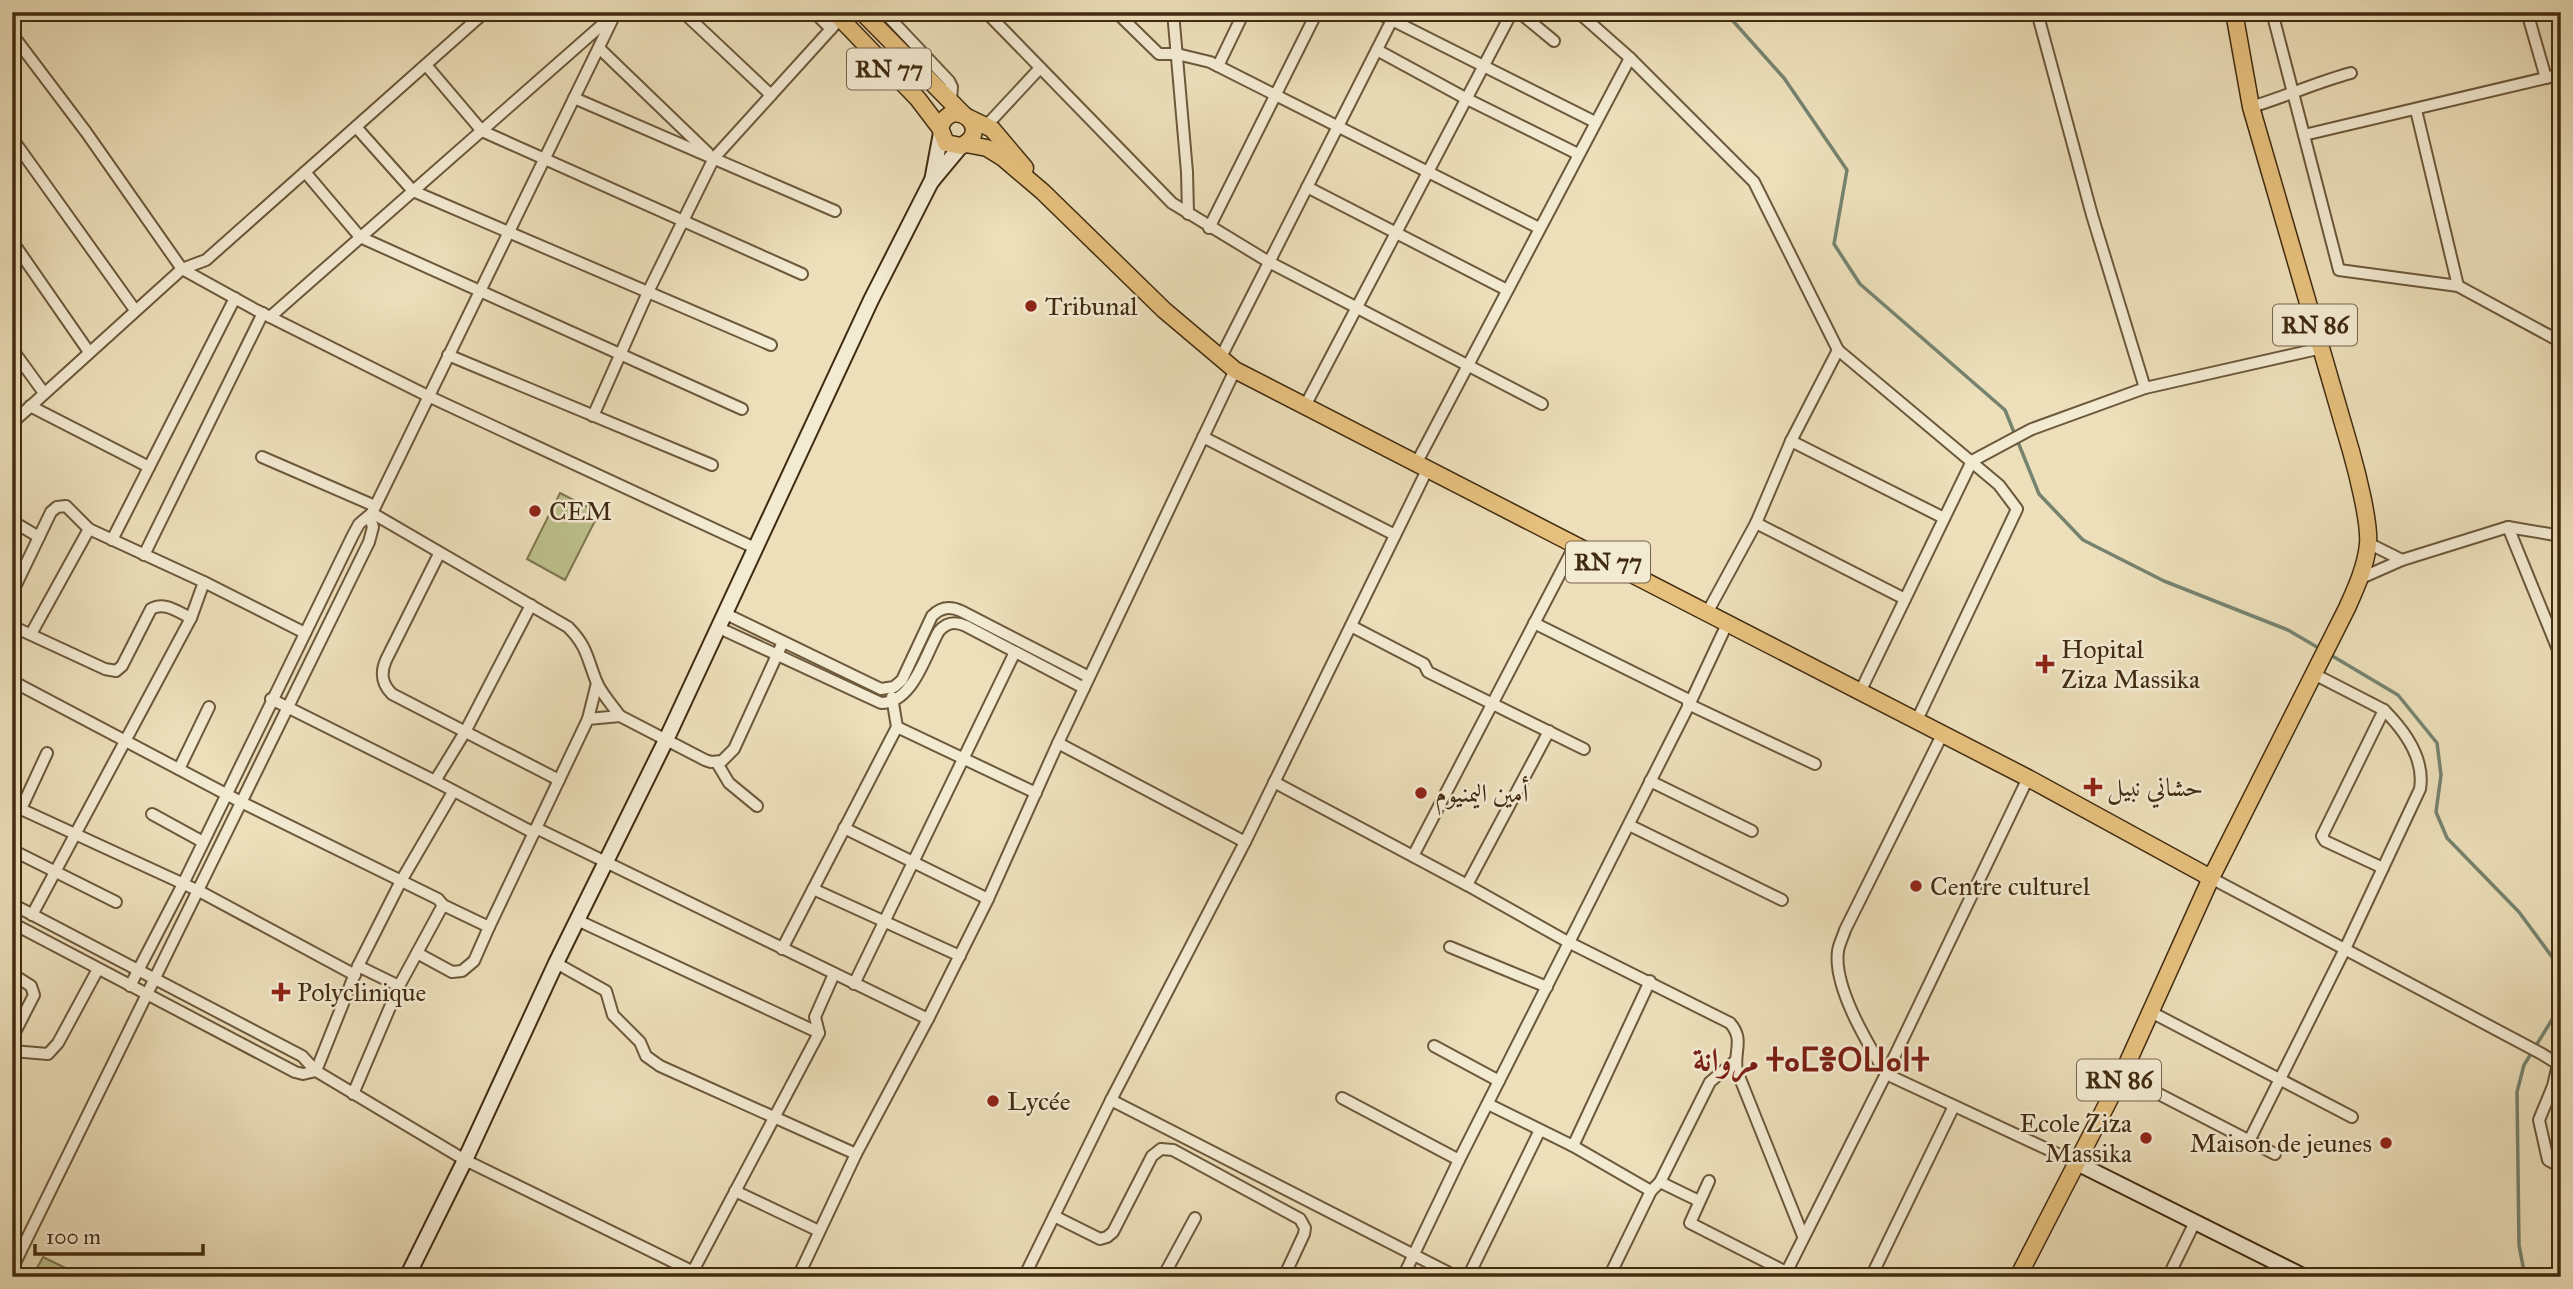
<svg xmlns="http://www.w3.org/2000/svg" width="2573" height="1289" viewBox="0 0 2573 1289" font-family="'IM FELL Great Primer',Amiri,'Noto Sans Tifinagh',serif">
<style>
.green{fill:#bcc08c;stroke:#7e764e;stroke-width:2}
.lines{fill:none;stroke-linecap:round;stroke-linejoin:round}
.stream{stroke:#76836f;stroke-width:3.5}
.minor-casing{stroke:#6c583a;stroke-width:14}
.secondary-casing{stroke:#412b10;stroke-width:18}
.primary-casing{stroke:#412b10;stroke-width:19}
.minor{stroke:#f3ead2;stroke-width:10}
.secondary{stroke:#f3ead2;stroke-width:14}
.primary{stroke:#e6c07d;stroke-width:16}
.poi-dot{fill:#8f2418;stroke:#f3ead2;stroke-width:2.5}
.labels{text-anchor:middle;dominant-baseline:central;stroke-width:5;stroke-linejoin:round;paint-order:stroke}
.shield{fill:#f3ead2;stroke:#76644a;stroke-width:2}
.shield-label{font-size:24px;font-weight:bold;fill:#412b10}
.poi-label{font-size:26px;fill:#412b10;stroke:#f3ead2;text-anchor:start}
.district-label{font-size:33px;font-weight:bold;fill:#7a1f14;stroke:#f3ead2}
</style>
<rect width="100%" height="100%" fill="#ecdfba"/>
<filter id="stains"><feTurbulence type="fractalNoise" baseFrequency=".00286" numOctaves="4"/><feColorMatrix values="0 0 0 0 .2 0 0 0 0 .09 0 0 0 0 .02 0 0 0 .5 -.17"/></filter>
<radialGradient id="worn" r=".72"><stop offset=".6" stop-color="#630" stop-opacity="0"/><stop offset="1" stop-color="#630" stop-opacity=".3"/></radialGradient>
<g class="green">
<path d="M560,493L599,513L565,580L527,559Z"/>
<path d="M43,1257L84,1277H32Z"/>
</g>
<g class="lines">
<g class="stream">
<path d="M1725,12L1784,78L1847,170L1834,244L1860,284L2005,410L2039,494L2083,540L2164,581L2288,630L2322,650"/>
<path d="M2329,654L2398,695L2437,743L2441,775L2436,812L2447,838L2519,912L2561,969"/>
<path d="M2525,1277L2519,1245L2517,1092L2524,1065L2561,1005"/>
</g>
<defs>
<g id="minor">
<path d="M683,12L771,95"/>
<path d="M814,12L831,29"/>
<path d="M884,12L949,81L952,87L951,99"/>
<path d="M986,12L1172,203L1269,262L1542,404"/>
<path d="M1116,12L1159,54H1177L1210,62L1539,228"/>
<path d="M1173,12L1187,172L1188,214"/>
<path d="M1376,12L1595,122"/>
<path d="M1519,12L1554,41"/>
<path d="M1578,12L1630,58L1754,182L1838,350L1999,485L2017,509L1916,722"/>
<path d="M2037,12L2092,215L2145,388"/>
<path d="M2272,12L2339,270L2458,286L2561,342"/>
<path d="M2527,12L2546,78"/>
<path d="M12,34L86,132L182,269L256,310L428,396L755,548"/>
<path d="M599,48L708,153"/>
<path d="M1377,50L1467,99L1578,154"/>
<path d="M426,65L482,131L802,274"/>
<path d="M1218,66L1244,12"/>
<path d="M574,98L835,211"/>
<path d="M2251,107C2285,97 2317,82 2351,73"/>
<path d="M2416,110L2458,286"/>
<path d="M987,125L1040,68"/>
<path d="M356,127L413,191L771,345"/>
<path d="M2304,135L2558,75L2561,85"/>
<path d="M12,138L135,310"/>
<path d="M305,172L360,237L742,409"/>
<path d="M1307,187L1507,290"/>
<path d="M1209,228L1317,12"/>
<path d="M12,241L89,352"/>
<path d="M270,317L612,16"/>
<path d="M12,349L44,393"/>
<path d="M448,355L712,465"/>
<path d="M1220,359L1396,12"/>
<path d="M30,406L149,467"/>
<path d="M1305,406L1512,12"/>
<path d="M593,416L648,292L714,158L840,19"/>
<path d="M12,423L182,269L206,260L485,12"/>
<path d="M1203,437L1395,535"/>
<path d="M1791,441L1944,518"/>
<path d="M262,457L375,506"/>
<path d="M1417,462L1630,58"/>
<path d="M372,513L568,627C588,647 587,659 597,683C602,694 612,705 620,716"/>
<path d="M12,521L39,537"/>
<path d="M1756,523L1905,599"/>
<path d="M2508,527L2561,536"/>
<path d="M112,540L235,298"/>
<path d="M2368,543L2402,560"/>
<path d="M439,554L386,660C380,674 382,684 392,694L559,780"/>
<path d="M144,555L263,313"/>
<path d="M2359,579L2402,560L2508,527L2561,657"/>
<path d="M12,593L51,512L57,507L66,506L89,529L204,582L305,633"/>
<path d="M724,613L881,689L894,687L902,680L932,616C941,607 950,606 961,611L1089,677"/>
<path d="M1707,613L1756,523L1791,441L1838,350"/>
<path d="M1534,623L1691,701"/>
<path d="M12,626L105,669L116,671L122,666L151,609C164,601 178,612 191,618"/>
<path d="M1351,626L1424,664L1428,672L1584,749"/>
<path d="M717,627L881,703C913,703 925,655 939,631C947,622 955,621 966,626L1084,688"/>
<path d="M31,634L89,529"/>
<path d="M2314,674L2384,710L2322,836L2325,841L2383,868"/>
<path d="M12,681L241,802L438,899L443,905"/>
<path d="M1860,692L1972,461L2032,429L2145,388L2322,348"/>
<path d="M271,699L435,781L534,833"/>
<path d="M1688,704L1815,764"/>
<path d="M588,719L597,683"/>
<path d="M897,727L1036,793"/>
<path d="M1942,735L1845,930C1843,937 1839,944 1838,951C1833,987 1868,1044 1886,1074L2077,1163"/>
<path d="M1058,743L1245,842"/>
<path d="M717,763L729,783L757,806"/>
<path d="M179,769L209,707"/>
<path d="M435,781L465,732L531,605"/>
<path d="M1650,781L1752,831"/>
<path d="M1274,782L1467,885L1568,942L1730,1023C1745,1040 1733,1052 1737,1071L1803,1236"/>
<path d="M12,805L199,891L355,975"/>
<path d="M21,809L47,753"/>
<path d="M152,814L203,842"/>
<path d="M1629,825L1782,900"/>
<path d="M536,828L928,1019"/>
<path d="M844,828L988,899"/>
<path d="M12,850L116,902"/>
<path d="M1413,856L1575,545"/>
<path d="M2211,878L2542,1054L2558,1064L2553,1086L2539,1120L2548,1160L2561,1167"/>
<path d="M1467,885L1549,731"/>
<path d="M813,889L960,956"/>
<path d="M12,904L302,1056L316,1071L465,1160L704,1277"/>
<path d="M32,915L191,618L204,582"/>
<path d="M577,920L819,1033"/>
<path d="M12,923L295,1072L303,1074L316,1071"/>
<path d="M1450,947L1547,987"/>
<path d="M782,949L897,727L892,697"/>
<path d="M417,953L452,972L462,971L474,961L489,927"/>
<path d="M556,963L606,991L613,1015L640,1042L646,1056L660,1066L856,1154"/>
<path d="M358,966L399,986"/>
<path d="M12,974L31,986L34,995L12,1038"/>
<path d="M854,984L1015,652"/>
<path d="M130,986L183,884L353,535L359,524L372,513L616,12"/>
<path d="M2151,1012L2352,1117"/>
<path d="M1434,1046L1499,1081"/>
<path d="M12,1051L48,1054L58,1043L98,969"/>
<path d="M316,1071L358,966L401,881L453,792"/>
<path d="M2122,1075L2275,1154"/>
<path d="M353,1094L399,986L443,905L489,927L588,719L620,716L705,760L711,762L722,761L734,749L783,642"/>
<path d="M1342,1098L1459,1160"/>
<path d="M1111,1100L1457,1277"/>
<path d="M1488,1104L1573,1146L1651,1191"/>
<path d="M2249,1141L2344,951L2420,789C2425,759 2404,730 2384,710"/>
<path d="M1573,1146L1650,981"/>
<path d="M1709,1181L1690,1223L1786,1272"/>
<path d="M1660,1182L1699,1201"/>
<path d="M735,1191L819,1231"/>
<path d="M1054,1216L1100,1239L1107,1237L1113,1232L1152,1156L1161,1149L1173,1150L1300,1219L1305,1228L1304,1234L1284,1277"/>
<path d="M12,1269L369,542L373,527L370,518"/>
<path d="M693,1271L819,1033L815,1017L834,974"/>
<path d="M798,1277L856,1154L928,1019L988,899L1058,743L1235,370"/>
<path d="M1024,1277L1111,1100L1245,842L1428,468"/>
<path d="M1163,1277L1195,1218"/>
<path d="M1403,1277L1459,1160L1691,701L1727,624"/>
<path d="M1468,1277L1540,1130"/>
<path d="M1609,1277L1651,1191L1660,1182L1710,1082L1735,1061"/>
<path d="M1784,1277L1886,1074L2028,778"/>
<path d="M1871,1277L1954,1106"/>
<path d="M2168,1277L2195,1222"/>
</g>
<g id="secondary">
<path d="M932,181L941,133"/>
<path d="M2077,1163L2305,1277"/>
<path d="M407,1277L465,1160L556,963L666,740L871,300L931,182L961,146"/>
</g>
<g id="primary">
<path d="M834,12L918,99L940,128L946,143L961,146C995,130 952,93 940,128"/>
<path d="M862,12L964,115"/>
<path d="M969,118L992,129L1025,168"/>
<path d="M966,144L987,148L1003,158L1043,192L1164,310L1235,370L2028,778L2211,878"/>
<path d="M2018,1277L2122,1075L2211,878L2347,608C2356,588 2366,566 2368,544C2370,523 2357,472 2351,451L2251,107L2234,12"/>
</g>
</defs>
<use href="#minor" class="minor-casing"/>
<use href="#secondary" class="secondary-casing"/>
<use href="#primary" class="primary-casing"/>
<use href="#minor" class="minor"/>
<use href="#secondary" class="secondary"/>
<use href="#primary" class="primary"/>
</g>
<g class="poi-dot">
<circle cx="1031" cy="306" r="7"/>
<circle cx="535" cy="511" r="7"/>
<path d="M2041.5 653.5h7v7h7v7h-7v7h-7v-7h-7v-7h7z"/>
<path d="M2089.5 776.5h7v7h7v7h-7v7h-7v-7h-7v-7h7z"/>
<circle cx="1421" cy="793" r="7"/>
<circle cx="1916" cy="886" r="7"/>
<path d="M277.5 981.5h7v7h7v7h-7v7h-7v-7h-7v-7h7z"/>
<circle cx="993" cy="1101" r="7"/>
<circle cx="2146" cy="1138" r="7"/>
<circle cx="2386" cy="1143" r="7"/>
</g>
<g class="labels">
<g class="shield">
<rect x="847" y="48.5" width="84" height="41" rx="5"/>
<rect x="2273" y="304.5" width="84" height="41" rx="5"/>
<rect x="1566" y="541.5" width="84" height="41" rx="5"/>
<rect x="2077" y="1059.5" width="84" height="41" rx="5"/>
</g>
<g class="shield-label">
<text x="889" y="69">RN 77</text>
<text x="2315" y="325">RN 86</text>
<text x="1608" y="562">RN 77</text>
<text x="2119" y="1080">RN 86</text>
</g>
<g class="poi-label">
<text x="1045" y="306">Tribunal</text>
<text x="549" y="511">CEM</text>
<text x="2061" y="649">Hopital<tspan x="2061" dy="30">Ziza Massika</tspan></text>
<text x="2107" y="787">حشاني نبيل</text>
<text x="1435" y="793">أمين اليمنيوم</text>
<text x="1930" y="886">Centre culturel</text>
<text x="297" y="992">Polyclinique</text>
<text x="1007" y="1101">Lycée</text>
<text x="2132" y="1123" text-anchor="end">Ecole Ziza<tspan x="2132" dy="30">Massika</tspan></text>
<text x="2372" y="1143" text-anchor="end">Maison de jeunes</text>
</g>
<g class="district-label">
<text x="1811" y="1060">مروانة ⵜⴰⵎⴻⵔⵡⴰⵏⵜ</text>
</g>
</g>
<rect width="2573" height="1289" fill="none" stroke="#ecdfba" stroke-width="42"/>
<rect x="14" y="14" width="2545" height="1261" fill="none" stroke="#412b10" stroke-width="3.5"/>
<rect x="21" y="21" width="2531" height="1247" fill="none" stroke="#412b10" stroke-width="2"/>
<path d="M35 1244v10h168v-10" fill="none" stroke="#412b10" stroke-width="3.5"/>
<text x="46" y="1244" font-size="21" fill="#412b10" stroke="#f3ead2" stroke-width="5" paint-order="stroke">100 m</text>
<rect width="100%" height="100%" filter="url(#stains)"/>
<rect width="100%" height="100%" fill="url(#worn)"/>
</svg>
